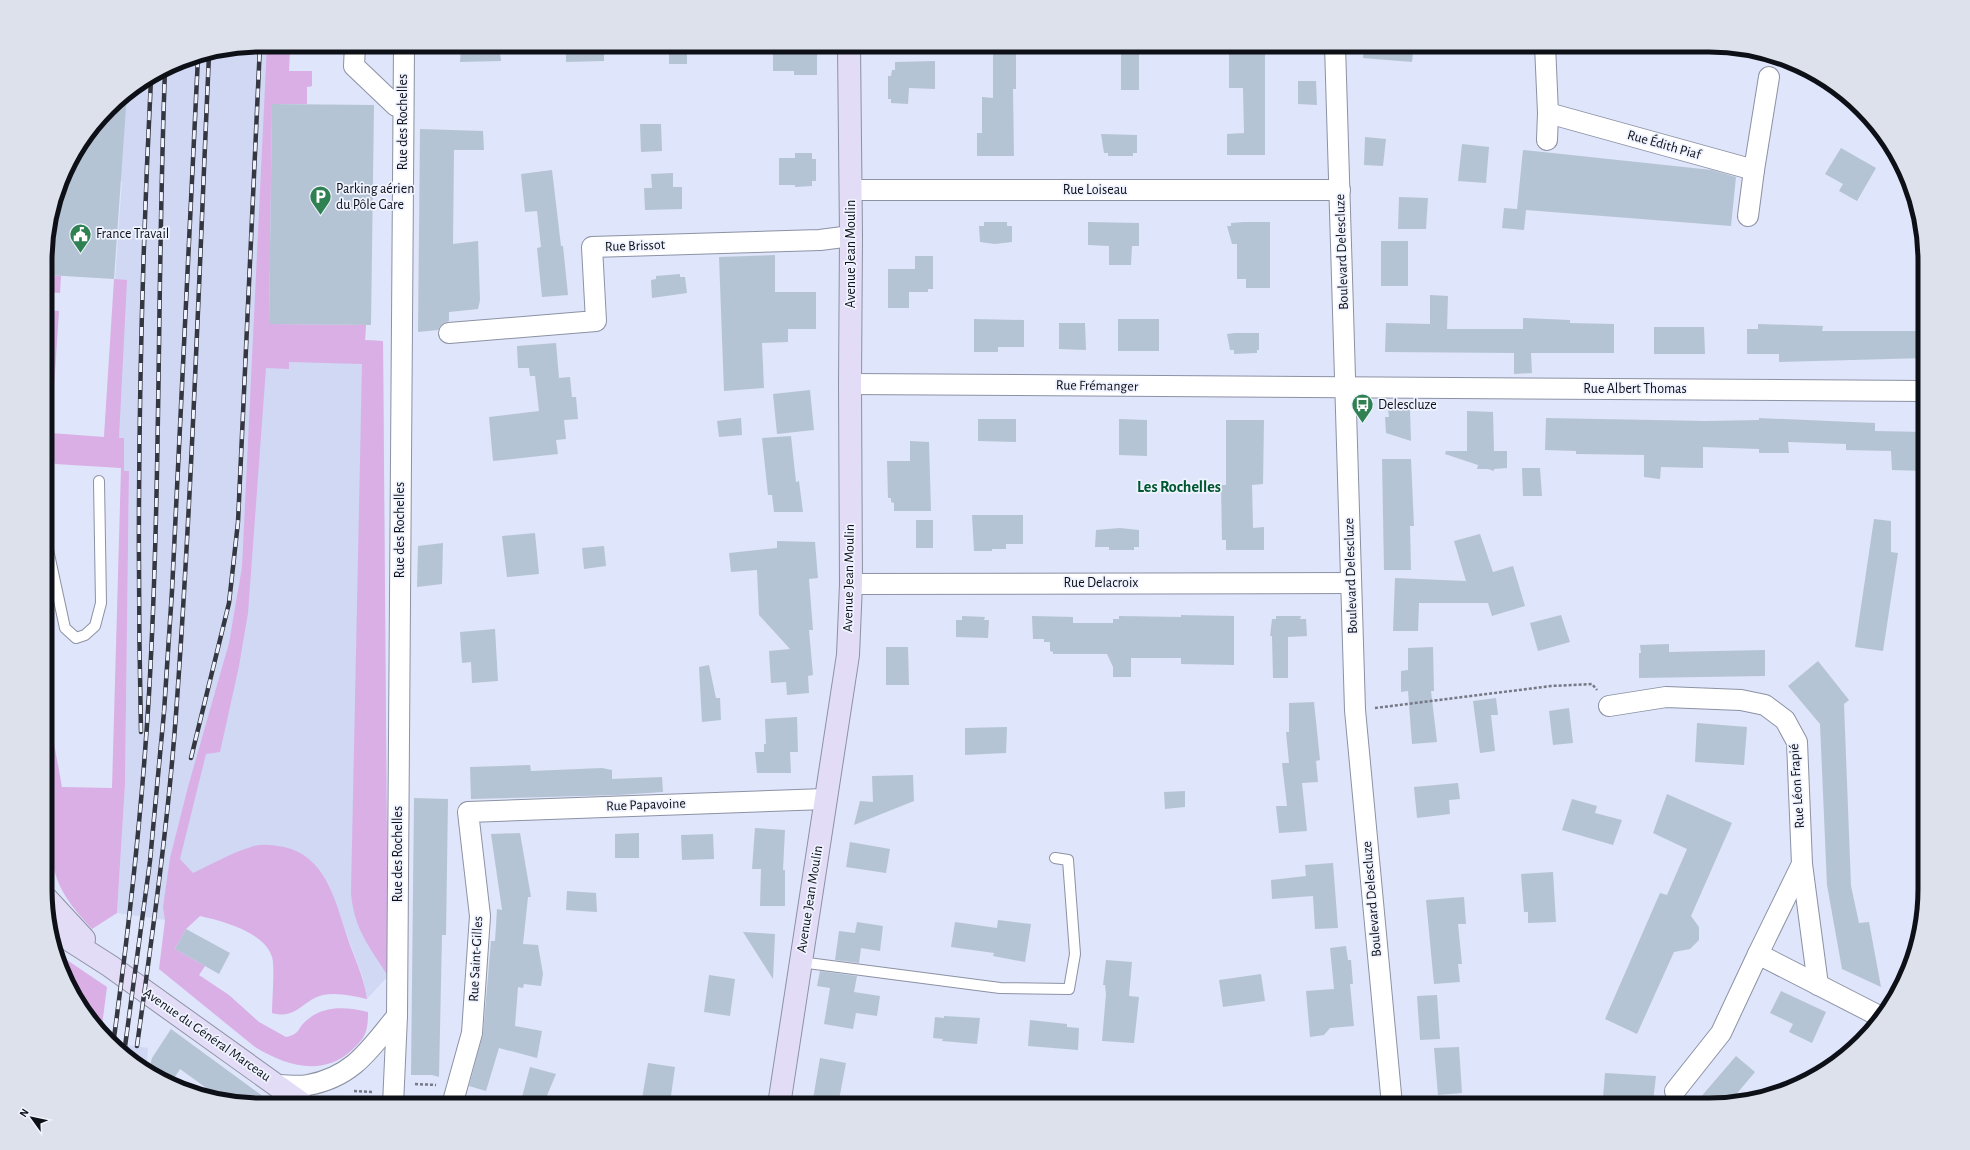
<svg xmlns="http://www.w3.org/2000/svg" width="1970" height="1150" viewBox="0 0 1970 1150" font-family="'Alegreya Sans',sans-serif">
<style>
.built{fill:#d0d8f3}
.green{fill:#d9afe6}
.building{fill:#b5c4d4}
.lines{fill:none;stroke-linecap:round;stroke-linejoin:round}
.lane-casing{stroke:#8c92a4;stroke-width:12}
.street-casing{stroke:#8c92a4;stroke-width:22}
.secondary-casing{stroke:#8c92a4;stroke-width:24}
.path{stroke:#757986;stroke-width:2.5;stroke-dasharray:3 2;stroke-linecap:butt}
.lane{stroke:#fff;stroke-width:10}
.street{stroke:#fff;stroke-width:20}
.secondary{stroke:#e3dcf7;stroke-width:22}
.rail-casing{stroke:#343740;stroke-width:4.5}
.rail{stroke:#eff3ff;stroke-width:3;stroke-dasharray:9;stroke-linecap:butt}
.labels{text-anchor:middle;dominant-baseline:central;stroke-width:3.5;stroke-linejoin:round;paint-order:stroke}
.street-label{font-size:14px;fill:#0e1017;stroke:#eff3ff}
.poi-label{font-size:14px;fill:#0e1017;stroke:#eff3ff;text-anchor:start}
.quarter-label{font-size:16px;font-weight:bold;fill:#00572f;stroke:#eff3ff}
.rim{fill:none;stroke:#0e1017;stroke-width:5}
</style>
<rect width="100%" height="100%" fill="#dfe5fa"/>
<g class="built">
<path d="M261,45H290L289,71H312V86L307,87V104H272L269,324L366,325L365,340L383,341L388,976L367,999L363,978L328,883L165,920L117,913L125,785L129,472L124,471L104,437L122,181L64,178L118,99L179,61Z"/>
<path d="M110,1043L148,1048L146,1071Z"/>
</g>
<g class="green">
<path d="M267,45H290L289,71H312V86L307,87V104H272L269,324L366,325L365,340L383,341L388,976C369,946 354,929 351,893L362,364L289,362V369L266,368L248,613L239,666L220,752L206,754L180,859L193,873C212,864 231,853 251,847C262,843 273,845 284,847C324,856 334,896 345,930C352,954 364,975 367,999C354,996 337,992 323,995C302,1000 297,1020 272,1013C272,1001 275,966 272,957C265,932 222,921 200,916L186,929L175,949L205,966L199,975L229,995L259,1022L286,1037C301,1034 297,1028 307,1020C324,1005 347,1007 368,1012C368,1031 366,1037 352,1050C323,1077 286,1066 255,1047L159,969L165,920L163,907L170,858L188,787L229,643L242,567Z"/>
<path d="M47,275L61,276L60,293L47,292Z"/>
<path d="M114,279L127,280L119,438H124V471H129L125,785L117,913L92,929C78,914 64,898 57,879C40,828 47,758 47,705L62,787L112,788L121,468L55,464L47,431V310L59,311L51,433L104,437Z"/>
<path d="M55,952L107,987L101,1033L81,1009L57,959Z"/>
</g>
<g class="building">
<path d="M461,45H499L501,61L460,62Z"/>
<path d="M566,45H604V61L566,62Z"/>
<rect x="669" y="45" width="18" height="19"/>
<path d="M795,45H817V75H794V71H773V54H795Z"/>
<path d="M993,45H1016V89H1013L1014,156H977V133H982V97L993,98Z"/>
<rect x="1121" y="45" width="18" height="45"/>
<path d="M1229,45H1265V155H1227V134L1244,133L1243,88H1229Z"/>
<path d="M1364,45H1414L1412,62L1363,58Z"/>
<path d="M935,61V89L909,88L908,104L891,103V99H888V76H891L892,70H895V62Z"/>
<path d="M1298,81H1316L1317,105L1298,104Z"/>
<path d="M127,93L114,279L47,275V233L67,165L118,99Z"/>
<path d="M272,104L374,105L371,325L269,324Z"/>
<path d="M640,124H661L662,151L641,152Z"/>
<path d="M420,129L483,131L484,150H454L453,244L478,241L480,300L478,309L449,312V321L442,324L438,330L418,332Z"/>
<path d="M1101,134L1137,135V153H1133V156H1108V153H1104Z"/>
<path d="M1365,137L1386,139L1383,166L1364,165Z"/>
<path d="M1462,144L1489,147L1486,183L1458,181Z"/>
<path d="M1841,148L1876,168L1857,201L1839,191L1843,184L1825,174Z"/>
<path d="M1523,150L1712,170L1736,177L1731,226L1526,210L1524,230L1502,228L1504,208L1517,209Z"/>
<path d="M795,153H812V159H816V181H812V186L795,187V185H779V158H795Z"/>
<path d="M552,170L561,246H563L568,295L542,297L537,248L541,247L537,211L525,212L521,174Z"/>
<path d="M673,173V187H682V209L645,210L644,188H652L651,174Z"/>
<path d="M1399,197L1428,198L1426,229H1398Z"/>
<path d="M984,222H1007V226H1012V242L995,244L980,242L979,226H984Z"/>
<path d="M1088,222L1139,223V246H1132L1131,265H1109V246L1088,245Z"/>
<path d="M1244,222H1270V288H1246V279H1237V244H1232L1227,226H1231V223Z"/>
<rect x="1381" y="241" width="27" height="45"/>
<path d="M775,255V292H816V329H788V342L762,343L764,388L724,391L719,257Z"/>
<path d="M915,256H933V289H928V292H909V308H888V269H915Z"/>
<path d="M680,274V277H685L687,293L652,298L651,280L656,279V276Z"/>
<path d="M1430,295L1448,296L1447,329H1523V318L1570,320V323L1614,324V353H1531L1532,373L1514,374V353L1385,352L1386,323L1430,324Z"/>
<path d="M974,319L1024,320V347H998V352H974Z"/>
<rect x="1118" y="319" width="41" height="32"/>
<path d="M1059,323H1085L1086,350L1059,349Z"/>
<path d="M1758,324L1823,326L1822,331H1925V358L1779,362V354H1747V329H1758Z"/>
<path d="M1654,327H1704L1705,354H1654Z"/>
<path d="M1235,333H1259V350H1257V353L1234,354V350H1230L1227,334Z"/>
<path d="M556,343L559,378L570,377L572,397H576L578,419L564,420L566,439L556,440L558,454L493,461L489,417L539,411L535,376H530L529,368H518L517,346Z"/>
<path d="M810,390L814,430L777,434L773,394Z"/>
<path d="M1410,409L1411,441L1386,433L1385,417H1389L1388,410Z"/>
<path d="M1467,411L1493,412L1494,451H1507V468L1494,469V471L1488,469H1477L1478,465L1445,454L1446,451H1467Z"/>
<path d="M741,418L742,435L719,437L717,421Z"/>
<path d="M1546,418L1706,421L1759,420V418L1875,423V431L1925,432V471L1892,470L1891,451L1846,450V444L1788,442L1789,453H1759V449L1703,447V468L1661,467L1660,479L1644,477V455L1576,454V451L1545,450Z"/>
<path d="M978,419H1016V442L978,441Z"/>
<path d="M1119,419L1147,420V456L1119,455Z"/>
<path d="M1226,420H1264L1263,484L1252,485L1253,528L1264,527V550H1226V540H1222L1221,485H1226Z"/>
<path d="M791,436L796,482L799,481L803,512H774L772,495H768L762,438Z"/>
<path d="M910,441L929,442L931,511H894V503L891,502V498H888L887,461H910Z"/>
<path d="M1382,459H1411L1414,526H1410L1411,570H1384Z"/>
<path d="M1522,468H1540L1542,496H1523Z"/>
<path d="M972,515H1023V544H1006V549H992V551H974Z"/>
<path d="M1874,519L1891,521V552L1898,553L1883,651L1855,647Z"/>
<rect x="916" y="520" width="17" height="28"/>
<path d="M1120,528L1139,530V547H1134V550H1109V547H1095L1096,530Z"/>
<path d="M535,533L539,574L507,577L502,536Z"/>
<path d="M1480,534L1493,572L1513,566L1525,606L1492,616L1488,603H1419L1418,631H1393L1395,578L1466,581L1454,541Z"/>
<path d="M777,541L815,542L818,578L809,579L813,630H809L813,675L808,676L809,693L787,695L786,682L771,683L769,651L790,649L759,615L757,570L731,572L729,553L777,548Z"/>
<path d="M443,543L442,584L417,587L418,546Z"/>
<path d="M604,546L606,566L584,569L582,548Z"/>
<path d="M1181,615L1234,616V665L1181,664V658H1131V677H1113V667L1107,654H1053V652L1050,651V642H1044V639H1033L1032,616L1073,617V623H1113V619H1119V616L1181,617Z"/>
<path d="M1561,615L1570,642L1538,651L1530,623Z"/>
<path d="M962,616L985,617L984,620H989L988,638L956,637V620H962Z"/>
<path d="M1276,616H1301L1300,619H1306L1307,636L1288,637V678H1273L1272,636H1270L1272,619H1276Z"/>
<path d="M495,629L498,681L472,683L471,662L462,663L460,632Z"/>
<path d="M1669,644V652L1765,650V676L1639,678V653H1641L1640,645Z"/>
<path d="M886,647H908L909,685H886Z"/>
<path d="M1433,647L1434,691H1431L1437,742L1412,744L1408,691L1401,692V671L1408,670V648Z"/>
<path d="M1818,661L1849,700L1844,704L1851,886L1859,923L1869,922L1881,987L1842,969L1827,885L1820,724L1788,686Z"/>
<path d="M709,665L716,698H720L721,720L702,722L699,667Z"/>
<path d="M1496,698L1498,715H1491L1495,751L1480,753L1473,701Z"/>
<path d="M1314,702L1320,760L1316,761L1318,782L1302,783L1307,831L1279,833L1276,806H1287L1282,763H1289L1286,732H1289V703Z"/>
<path d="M1569,708L1573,743L1553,745L1549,711Z"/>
<path d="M797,717L798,752H790L791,773H757L755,752H764V744H766L765,719Z"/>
<path d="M1697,723L1747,727L1744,765L1695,762Z"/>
<path d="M1007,727L1006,753L965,755V728Z"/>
<path d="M530,765L531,771L602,768L612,770V779L662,777L663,792L619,795L471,799L470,767Z"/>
<path d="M913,775L914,801L854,825L860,801L873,802L872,776Z"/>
<path d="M1458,783L1460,799L1449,800L1450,814L1417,818L1414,787Z"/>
<path d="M1185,791V807L1165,809L1164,792Z"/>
<path d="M1667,794L1732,823L1691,916L1699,927V940L1690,949L1674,952L1637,1034L1605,1019L1660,893L1667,895L1687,849L1653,833Z"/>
<path d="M414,798L448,799L446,935H442L439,1077L432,1075H411Z"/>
<path d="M1572,799L1597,806L1595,813L1622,820L1613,845L1562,830Z"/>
<path d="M755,828L785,830L783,870H785V906H760L761,869H752Z"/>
<path d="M520,833L531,897H528L523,944L538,945L543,974L541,986L524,984L523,988L518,987L515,1026L542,1031L537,1058L499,1048L486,1091L469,1086L483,1034L491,941H495L497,909L502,910L491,834Z"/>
<path d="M639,833V858H615V834Z"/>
<path d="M713,834L714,859L682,860L681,835Z"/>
<path d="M850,842L890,849L886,873L846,867Z"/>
<path d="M1333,863L1338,928L1315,929L1313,896L1272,899L1271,880L1306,876L1305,865Z"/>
<path d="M1553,872L1556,922L1528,923V912H1524L1521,874Z"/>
<path d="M567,891L596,893L597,912L566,910Z"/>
<path d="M1464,897L1466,924H1458L1462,964H1458L1460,982L1434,984L1426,900Z"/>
<path d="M998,920L1031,924L1025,962L993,956L994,953L951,947L955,922L997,928Z"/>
<path d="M857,922L883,926L880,951L861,948L859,963L835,960L839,931L855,933Z"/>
<path d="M186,929L230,953L219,974L175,949Z"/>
<path d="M743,932L775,934L773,979Z"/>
<path d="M1346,946L1348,960H1351L1353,984H1350L1354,1026L1330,1028L1324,1035L1310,1037L1306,991L1334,989L1330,948Z"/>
<path d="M1106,960L1132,962L1129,996L1139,997L1134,1043L1102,1041L1106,994L1105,985H1103Z"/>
<path d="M820,971L857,976L854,992L880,996L877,1016L856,1013L853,1029L824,1024L830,988L817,986Z"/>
<path d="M1261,974L1265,1001L1223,1007L1219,980Z"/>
<path d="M709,975L735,979L730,1016L704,1012Z"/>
<path d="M1781,991L1826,1012L1812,1043L1789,1032L1793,1024L1770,1013Z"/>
<path d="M1437,995L1440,1039L1420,1040L1417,996Z"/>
<path d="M944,1016L980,1018L977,1044L942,1041L943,1039L933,1038L935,1017L944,1018Z"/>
<path d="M1030,1020L1067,1024V1027L1079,1028L1078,1050L1028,1046Z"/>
<path d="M171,1029L227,1070L275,1105H261L223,1100L180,1069L171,1083L149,1070L152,1058Z"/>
<path d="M1459,1047L1462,1093L1438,1095L1434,1048Z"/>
<path d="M1736,1056L1755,1072L1728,1104L1694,1105Z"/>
<path d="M820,1058L846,1063L838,1105H812Z"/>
<path d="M648,1063L675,1067L670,1103L642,1099Z"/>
<path d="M530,1067L556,1074L543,1105L521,1101Z"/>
<path d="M1605,1073L1656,1076L1653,1101L1603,1098Z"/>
</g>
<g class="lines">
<defs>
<g id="lane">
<path d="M47,545L65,628L76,638L85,635L95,626L101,603L99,481"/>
<path d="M800,962L1000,988L1069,989L1075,954L1068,860L1055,858"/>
</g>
<g id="street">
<path d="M355,45L354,66L396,106"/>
<path d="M1335,45L1355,710L1392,1105"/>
<path d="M1545,45L1548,113L1754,170L1769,77"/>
<path d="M1547,140L1548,113"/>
<path d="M851,190H1340"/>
<path d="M1748,216L1754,170"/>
<path d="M449,333L596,321L592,247L820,240L851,236"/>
<path d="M850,384L1925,391"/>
<path d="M851,584L1351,583"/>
<path d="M1609,706L1666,697L1741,700L1765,705L1785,720L1797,742L1802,864L1758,954"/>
<path d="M1802,864L1818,985"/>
<path d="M277,1085C287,1085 298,1087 308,1085C353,1077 370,1049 397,1016"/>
<path d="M1675,1091L1721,1033L1758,954L1881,1017"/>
<path d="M393,1105L397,1016L404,45"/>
<path d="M452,1105L472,1033L480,916L468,812L825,799"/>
</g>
<g id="secondary">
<path d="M47,899L84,939"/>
<path d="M49,927L110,966L304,1105"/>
<path d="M779,1105L848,655L851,584L850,384L851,236L849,45"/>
</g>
</defs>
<use href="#lane" class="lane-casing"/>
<use href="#street" class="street-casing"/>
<use href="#secondary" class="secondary-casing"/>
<g class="path">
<path d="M1375,708L1551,686L1592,684L1597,690"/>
<path d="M415,1084L436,1085"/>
<path d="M354,1091L373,1092"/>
</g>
<use href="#lane" class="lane"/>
<use href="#street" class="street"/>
<use href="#secondary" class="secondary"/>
<defs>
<g id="rail">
<path d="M141,732C136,514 140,296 151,79"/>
<path d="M191,758L229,603L238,522L260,45"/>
<path d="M113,1045C129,928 142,811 149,694C161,486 157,278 165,70"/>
<path d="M137,1046C152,936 168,825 176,714C192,495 199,275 209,55"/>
<path d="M124,1054L150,861L164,712L172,591L198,57"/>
</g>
</defs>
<use href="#rail" class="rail-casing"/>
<use href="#rail" class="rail"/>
</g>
<defs>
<symbol id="parking-pin" viewBox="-11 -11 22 30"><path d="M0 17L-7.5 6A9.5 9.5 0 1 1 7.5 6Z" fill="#2f8152" stroke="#eff3ff"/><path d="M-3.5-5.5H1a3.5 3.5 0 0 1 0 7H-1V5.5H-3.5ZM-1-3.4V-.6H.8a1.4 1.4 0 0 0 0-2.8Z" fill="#fff"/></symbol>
<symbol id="civic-pin" viewBox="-11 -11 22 30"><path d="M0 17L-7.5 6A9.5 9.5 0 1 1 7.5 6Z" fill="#2f8152" stroke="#eff3ff"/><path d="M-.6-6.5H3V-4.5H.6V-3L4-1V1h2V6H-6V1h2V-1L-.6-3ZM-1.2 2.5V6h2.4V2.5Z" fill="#fff"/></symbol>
<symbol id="bus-pin" viewBox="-11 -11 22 30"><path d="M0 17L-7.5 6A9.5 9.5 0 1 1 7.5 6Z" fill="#2f8152" stroke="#eff3ff"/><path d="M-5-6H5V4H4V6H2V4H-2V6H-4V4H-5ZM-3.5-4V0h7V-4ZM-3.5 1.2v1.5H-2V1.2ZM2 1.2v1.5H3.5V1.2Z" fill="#fff"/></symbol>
</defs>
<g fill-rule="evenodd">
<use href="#parking-pin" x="308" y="184" width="25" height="34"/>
<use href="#civic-pin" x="68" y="222" width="25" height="34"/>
<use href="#bus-pin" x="1350" y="392" width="25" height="34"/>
</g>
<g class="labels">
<g class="street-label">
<text transform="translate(403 122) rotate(-90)">Rue des Rochelles</text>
<text transform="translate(1664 145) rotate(16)">Rue Édith Piaf</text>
<text x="1095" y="190">Rue Loiseau</text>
<text transform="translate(635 246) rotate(-2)">Rue Brissot</text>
<text transform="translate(1342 252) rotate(-92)">Boulevard Delescluze</text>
<text transform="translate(851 254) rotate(-90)">Avenue Jean Moulin</text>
<text transform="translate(1097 386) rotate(1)">Rue Frémanger</text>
<text x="1635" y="389">Rue Albert Thomas</text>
<text transform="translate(400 530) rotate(-90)">Rue des Rochelles</text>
<text transform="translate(1351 576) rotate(-92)">Boulevard Delescluze</text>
<text transform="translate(849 578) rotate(-89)">Avenue Jean Moulin</text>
<text x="1101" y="583">Rue Delacroix</text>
<text transform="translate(1797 786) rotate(-94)">Rue Léon Frapié</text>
<text transform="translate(646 805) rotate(-2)">Rue Papavoine</text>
<text transform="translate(398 854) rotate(-90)">Rue des Rochelles</text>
<text transform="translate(810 899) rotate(-81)">Avenue Jean Moulin</text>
<text transform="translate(1372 899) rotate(-95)">Boulevard Delescluze</text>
<text transform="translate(476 959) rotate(-87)">Rue Saint-Gilles</text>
<text transform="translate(207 1035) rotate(35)">Avenue du Général Marceau</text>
</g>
<g class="poi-label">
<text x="336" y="189">Parking aérien<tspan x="336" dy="16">du Pôle Gare</tspan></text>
<text x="96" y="234">France Travail</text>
<text x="1378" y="405">Delescluze</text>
</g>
<g class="quarter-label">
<text x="1179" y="487">Les Rochelles</text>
</g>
</g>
<path d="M0 0H1970V1150H0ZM261 52H1709A209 209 0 0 1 1918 261V889A209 209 0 0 1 1709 1098H261A209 209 0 0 1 52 889V261A209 209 0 0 1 261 52Z" fill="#dde1ec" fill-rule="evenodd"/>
<path class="rim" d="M261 52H1709A209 209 0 0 1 1918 261V889A209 209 0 0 1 1709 1098H261A209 209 0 0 1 52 889V261A209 209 0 0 1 261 52Z"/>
<g transform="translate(32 1118) rotate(303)" stroke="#eff3ff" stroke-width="3" paint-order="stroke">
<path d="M0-3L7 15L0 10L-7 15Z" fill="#0e1017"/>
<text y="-6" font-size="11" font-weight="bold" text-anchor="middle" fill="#0e1017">N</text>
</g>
</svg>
